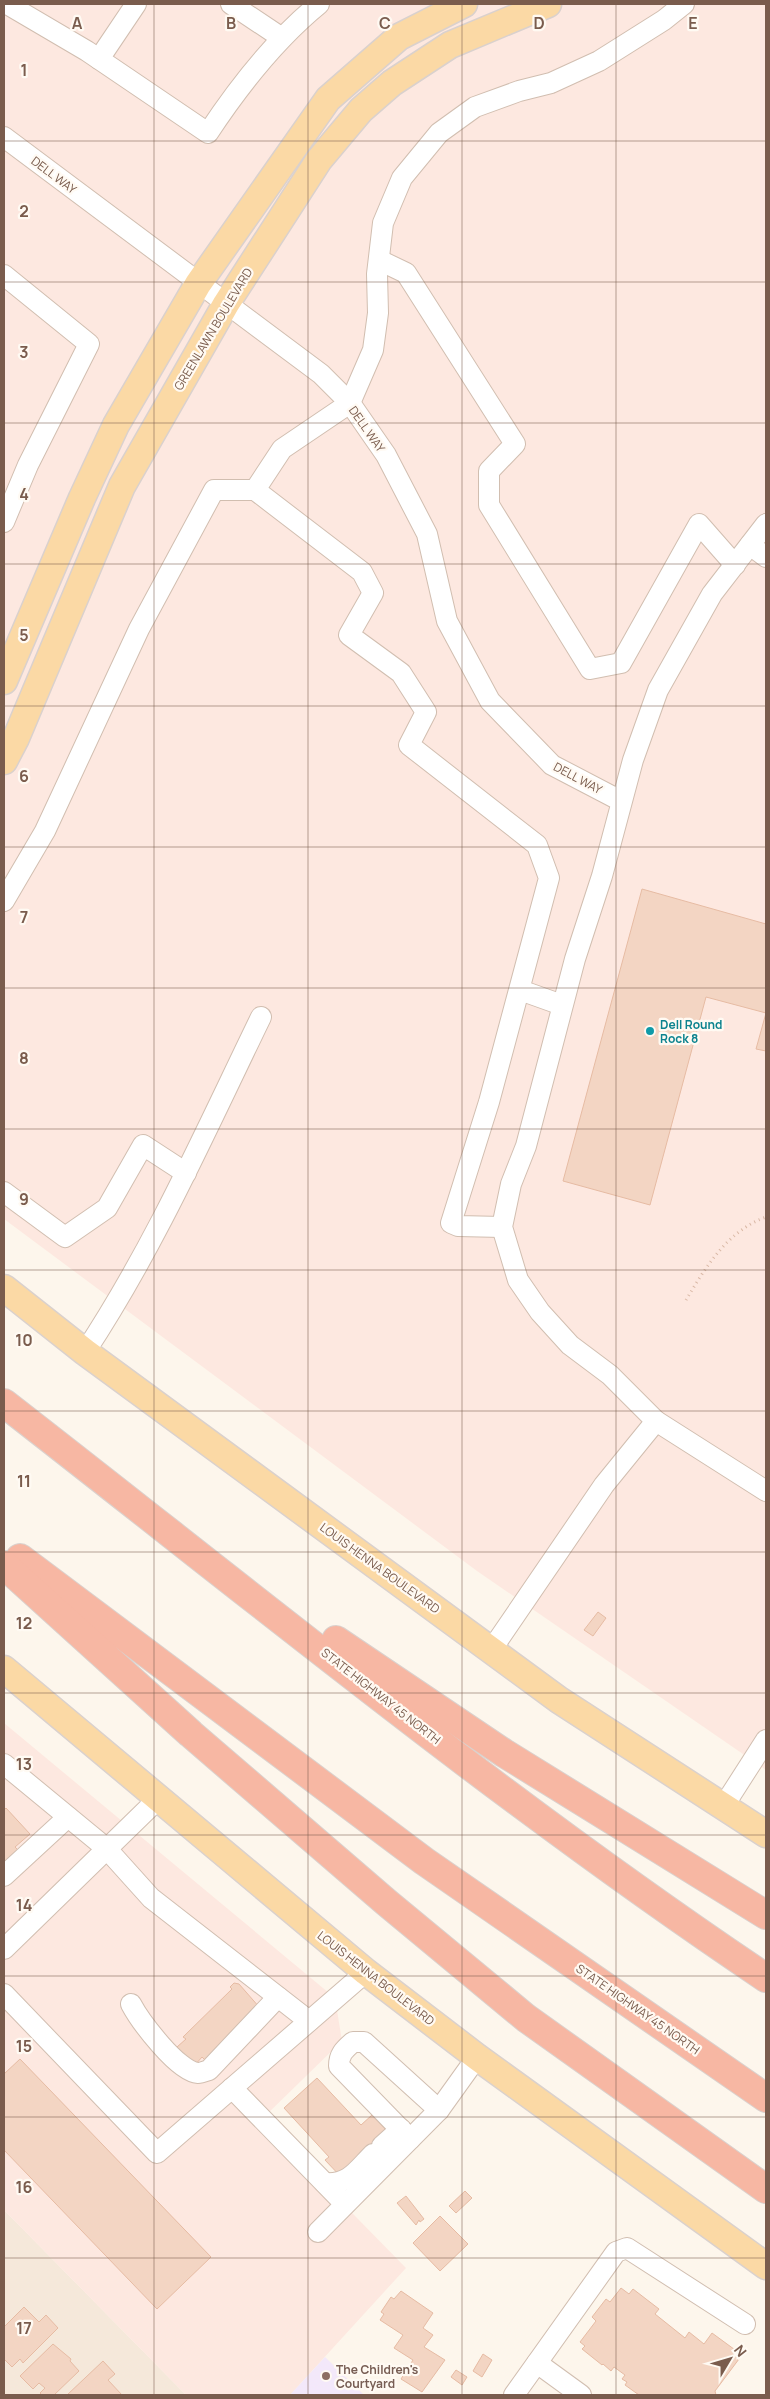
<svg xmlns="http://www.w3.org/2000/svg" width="770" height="2399" viewBox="0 0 770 2399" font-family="Manrope,sans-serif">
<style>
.residential{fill:#f5e8da}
.commercial{fill:#fde8e0}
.education{fill:#f3e8fa}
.building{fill:#f3d5c3;stroke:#e6bba3}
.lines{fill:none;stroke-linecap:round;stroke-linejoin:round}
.minor-casing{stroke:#d1beb0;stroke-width:22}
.major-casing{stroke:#dad1cd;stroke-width:29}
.highway-casing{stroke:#dad1cd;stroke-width:30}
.path{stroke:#d9b8a5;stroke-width:3;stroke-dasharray:1 4;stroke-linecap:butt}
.minor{stroke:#fff;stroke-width:20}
.major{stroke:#fbd9a5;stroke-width:26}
.highway{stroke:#f7b7a3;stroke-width:28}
.grid{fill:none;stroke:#7a5c4d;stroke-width:1;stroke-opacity:0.55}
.culture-dot{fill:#0f9aa8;stroke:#fffaf3;stroke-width:2}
.education-dot{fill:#8d6e63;stroke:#fffaf3;stroke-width:2}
.labels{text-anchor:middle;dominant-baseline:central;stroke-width:4.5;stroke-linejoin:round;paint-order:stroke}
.street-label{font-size:12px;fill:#7a5c4d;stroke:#fffaf3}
.culture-label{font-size:12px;font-weight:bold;fill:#0d838f;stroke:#fffaf3;text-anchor:start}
.education-label{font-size:12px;font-weight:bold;fill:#785e54;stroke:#fffaf3;text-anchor:start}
.grid-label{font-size:16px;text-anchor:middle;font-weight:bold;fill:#7a5c4d;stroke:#fffaf3;stroke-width:4.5;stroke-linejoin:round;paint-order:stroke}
</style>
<rect width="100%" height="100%" fill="#fdf6ec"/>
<path class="residential" d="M4,2210L186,2395H4Z"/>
<g class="commercial">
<path d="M4,4H766V1770L477,1571L4,1219Z"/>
<path d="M4,1723L335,1998L342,2041L261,2120L406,2268L290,2395H186L4,2210Z"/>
</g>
<path class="education" d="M325,2357L364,2395H290Z"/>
<g class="building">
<path d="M642,889L766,924V1051L756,1049L766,1013L706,997L650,1205L563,1181Z"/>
<path d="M598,1612L606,1618L593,1636L584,1630Z"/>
<path d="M6,1808L30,1834L15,1847L18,1850L4,1864V1810Z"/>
<path d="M234,1983L239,1984L260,2008L205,2060L202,2057L195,2065L177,2047L186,2039L183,2037L232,1989L230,1987Z"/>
<path d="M20,2059L211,2257L157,2309L4,2150V2074Z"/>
<path d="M317,2078L361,2125L372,2115L391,2135L343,2179L325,2160L329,2157L284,2108Z"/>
<path d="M465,2191L472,2198L456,2213L449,2206Z"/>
<path d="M406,2196L424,2219L420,2222L419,2220L416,2225L397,2203Z"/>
<path d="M440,2216L468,2244L440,2271L413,2243Z"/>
<path d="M621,2288L629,2294L633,2289L659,2309L655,2314L685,2338L689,2332L704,2344L712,2333L742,2355L715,2391L716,2395H639L625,2385L627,2382L622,2379L625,2375L614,2367L611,2371L603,2364L602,2365L582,2349L585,2346L580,2342L596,2321L592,2317L606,2299L610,2302Z"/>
<path d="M401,2291L433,2313L423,2328L433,2335L424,2347L445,2360L422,2392L401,2379L413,2360L394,2348L403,2335L380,2320L384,2314L381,2312L391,2297L394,2299Z"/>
<path d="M24,2307L39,2322L46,2315L58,2328L23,2363L20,2359L12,2367L4,2359V2327Z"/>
<path d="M53,2344L71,2359L70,2361L79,2371L54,2395H42L40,2393L45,2388L39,2383L33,2389L20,2376Z"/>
<path d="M483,2354L492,2360L482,2377L473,2371Z"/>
<path d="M103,2361L115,2374L108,2380L122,2395H67Z"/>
<path d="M456,2370L467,2377L462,2385L451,2377Z"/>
</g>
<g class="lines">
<defs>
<g id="minor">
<path d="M7,4L87,51L208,133C239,86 275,40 319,4"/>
<path d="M231,4L282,38"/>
<path d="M99,59L136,4"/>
<path d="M4,137L321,374L350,403L386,455L427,534L447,621L490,701L552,765L621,801"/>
<path d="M379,260L406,273L515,444L489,471V505L590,669L621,663L699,524L735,565"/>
<path d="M4,275L89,344L28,465L4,522"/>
<path d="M766,524L712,594L658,690L633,760L602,876L575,959L526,1146L511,1184L502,1227L518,1280L540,1312L570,1345L610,1375L656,1421L766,1491"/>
<path d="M750,545L766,557"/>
<path d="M4,901L45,831L139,629L214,490H255"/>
<path d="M520,990L562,1005"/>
<path d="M4,1192L65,1237L107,1208L143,1145L186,1173"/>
<path d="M502,1227L458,1226L451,1223L489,1102L549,878L537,845L409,745L426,712L401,673L349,635L373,593L362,572L255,490L282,449L350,403L373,350L378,313L377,274L383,223L402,178L439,133L475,107L519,91L551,83L599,61L664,20L684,4"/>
<path d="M85,1352C155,1246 206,1130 261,1017"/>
<path d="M492,1649L604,1485L656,1421"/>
<path d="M4,1764L106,1848L151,1898L309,2021"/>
<path d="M723,1807L766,1740"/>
<path d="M4,1876L68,1817"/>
<path d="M4,1949L158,1799"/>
<path d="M4,1994L157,2153L366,1972"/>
<path d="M131,2004C140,2021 178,2072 198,2073C201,2073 206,2071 209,2070L278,1997"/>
<path d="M232,2088L345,2204"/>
<path d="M410,2139L339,2066C339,2054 344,2050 353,2042H364L439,2110"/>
<path d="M382,2146L401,2129"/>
<path d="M325,2183C349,2185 357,2170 373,2154"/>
<path d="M318,2232L439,2110L477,2057"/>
<path d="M537,2363L581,2395"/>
<path d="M514,2395L616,2252L627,2248L745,2324"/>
</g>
<g id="major">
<path d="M4,681L82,498L116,425L198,284L328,99L399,37L464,4"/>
<path d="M4,761L16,738L122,486L226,304L319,160L361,110L392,83L450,45L548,4"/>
<path d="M4,1288L85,1352L559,1700L766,1834"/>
<path d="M4,1669L366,1972L477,2057L766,2266"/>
</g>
<g id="highway">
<path d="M4,1403C255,1598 502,1801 766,1978"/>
<path d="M20,1558L424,1861L766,2098"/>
<path d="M4,1565L191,1734L386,1902L526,2018L766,2189"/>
<path d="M336,1640L504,1753L766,1915"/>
</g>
</defs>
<use href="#minor" class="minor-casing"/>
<use href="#major" class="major-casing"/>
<use href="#highway" class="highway-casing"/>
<path class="path" d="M686,1300C706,1267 727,1231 766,1217"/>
<use href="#minor" class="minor"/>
<use href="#major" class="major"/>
<use href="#highway" class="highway"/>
</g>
<path class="grid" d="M154,4V2395M308,4V2395M462,4V2395M616,4V2395M4,141H766M4,282H766M4,423H766M4,564H766M4,706H766M4,847H766M4,988H766M4,1129H766M4,1270H766M4,1411H766M4,1552H766M4,1693H766M4,1835H766M4,1976H766M4,2117H766M4,2258H766"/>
<circle class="culture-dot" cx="650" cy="1031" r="5"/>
<circle class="education-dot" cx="326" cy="2376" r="5"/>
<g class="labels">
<g class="street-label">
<text transform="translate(54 175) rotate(37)">DELL WAY</text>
<text transform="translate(213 329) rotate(-59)">GREENLAWN BOULEVARD</text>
<text transform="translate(367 429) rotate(55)">DELL WAY</text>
<text transform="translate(578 778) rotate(28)">DELL WAY</text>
<text transform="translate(380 1568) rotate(36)">LOUIS HENNA BOULEVARD</text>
<text transform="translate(381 1696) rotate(38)">STATE HIGHWAY 45 NORTH</text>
<text transform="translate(376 1978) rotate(38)">LOUIS HENNA BOULEVARD</text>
<text transform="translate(638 2009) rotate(35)">STATE HIGHWAY 45 NORTH</text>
</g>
<g class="culture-label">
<text x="660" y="1024">Dell Round<tspan x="660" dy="14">Rock 8</tspan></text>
</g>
<g class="education-label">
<text x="336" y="2369">The Children's<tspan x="336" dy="14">Courtyard</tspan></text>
</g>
</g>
<g class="grid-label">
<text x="77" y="29">A</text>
<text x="231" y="29">B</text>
<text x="385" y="29">C</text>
<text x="539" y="29">D</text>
<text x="693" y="29">E</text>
<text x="24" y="76">1</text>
<text x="24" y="217">2</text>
<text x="24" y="358">3</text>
<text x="24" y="500">4</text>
<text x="24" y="641">5</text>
<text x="24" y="782">6</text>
<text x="24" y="923">7</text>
<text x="24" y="1064">8</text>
<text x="24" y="1205">9</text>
<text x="24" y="1346">10</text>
<text x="24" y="1487">11</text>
<text x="24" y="1629">12</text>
<text x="24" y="1770">13</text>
<text x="24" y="1911">14</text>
<text x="24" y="2052">15</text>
<text x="24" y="2193">16</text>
<text x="24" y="2334">17</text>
</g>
<rect width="770" height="2399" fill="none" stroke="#7a5c4d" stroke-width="10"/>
<g transform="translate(730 2359) rotate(52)" stroke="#fffaf3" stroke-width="4" paint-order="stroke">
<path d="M0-4L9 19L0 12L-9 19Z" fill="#7a5c4d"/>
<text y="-8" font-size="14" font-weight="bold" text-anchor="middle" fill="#7a5c4d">N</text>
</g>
</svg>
